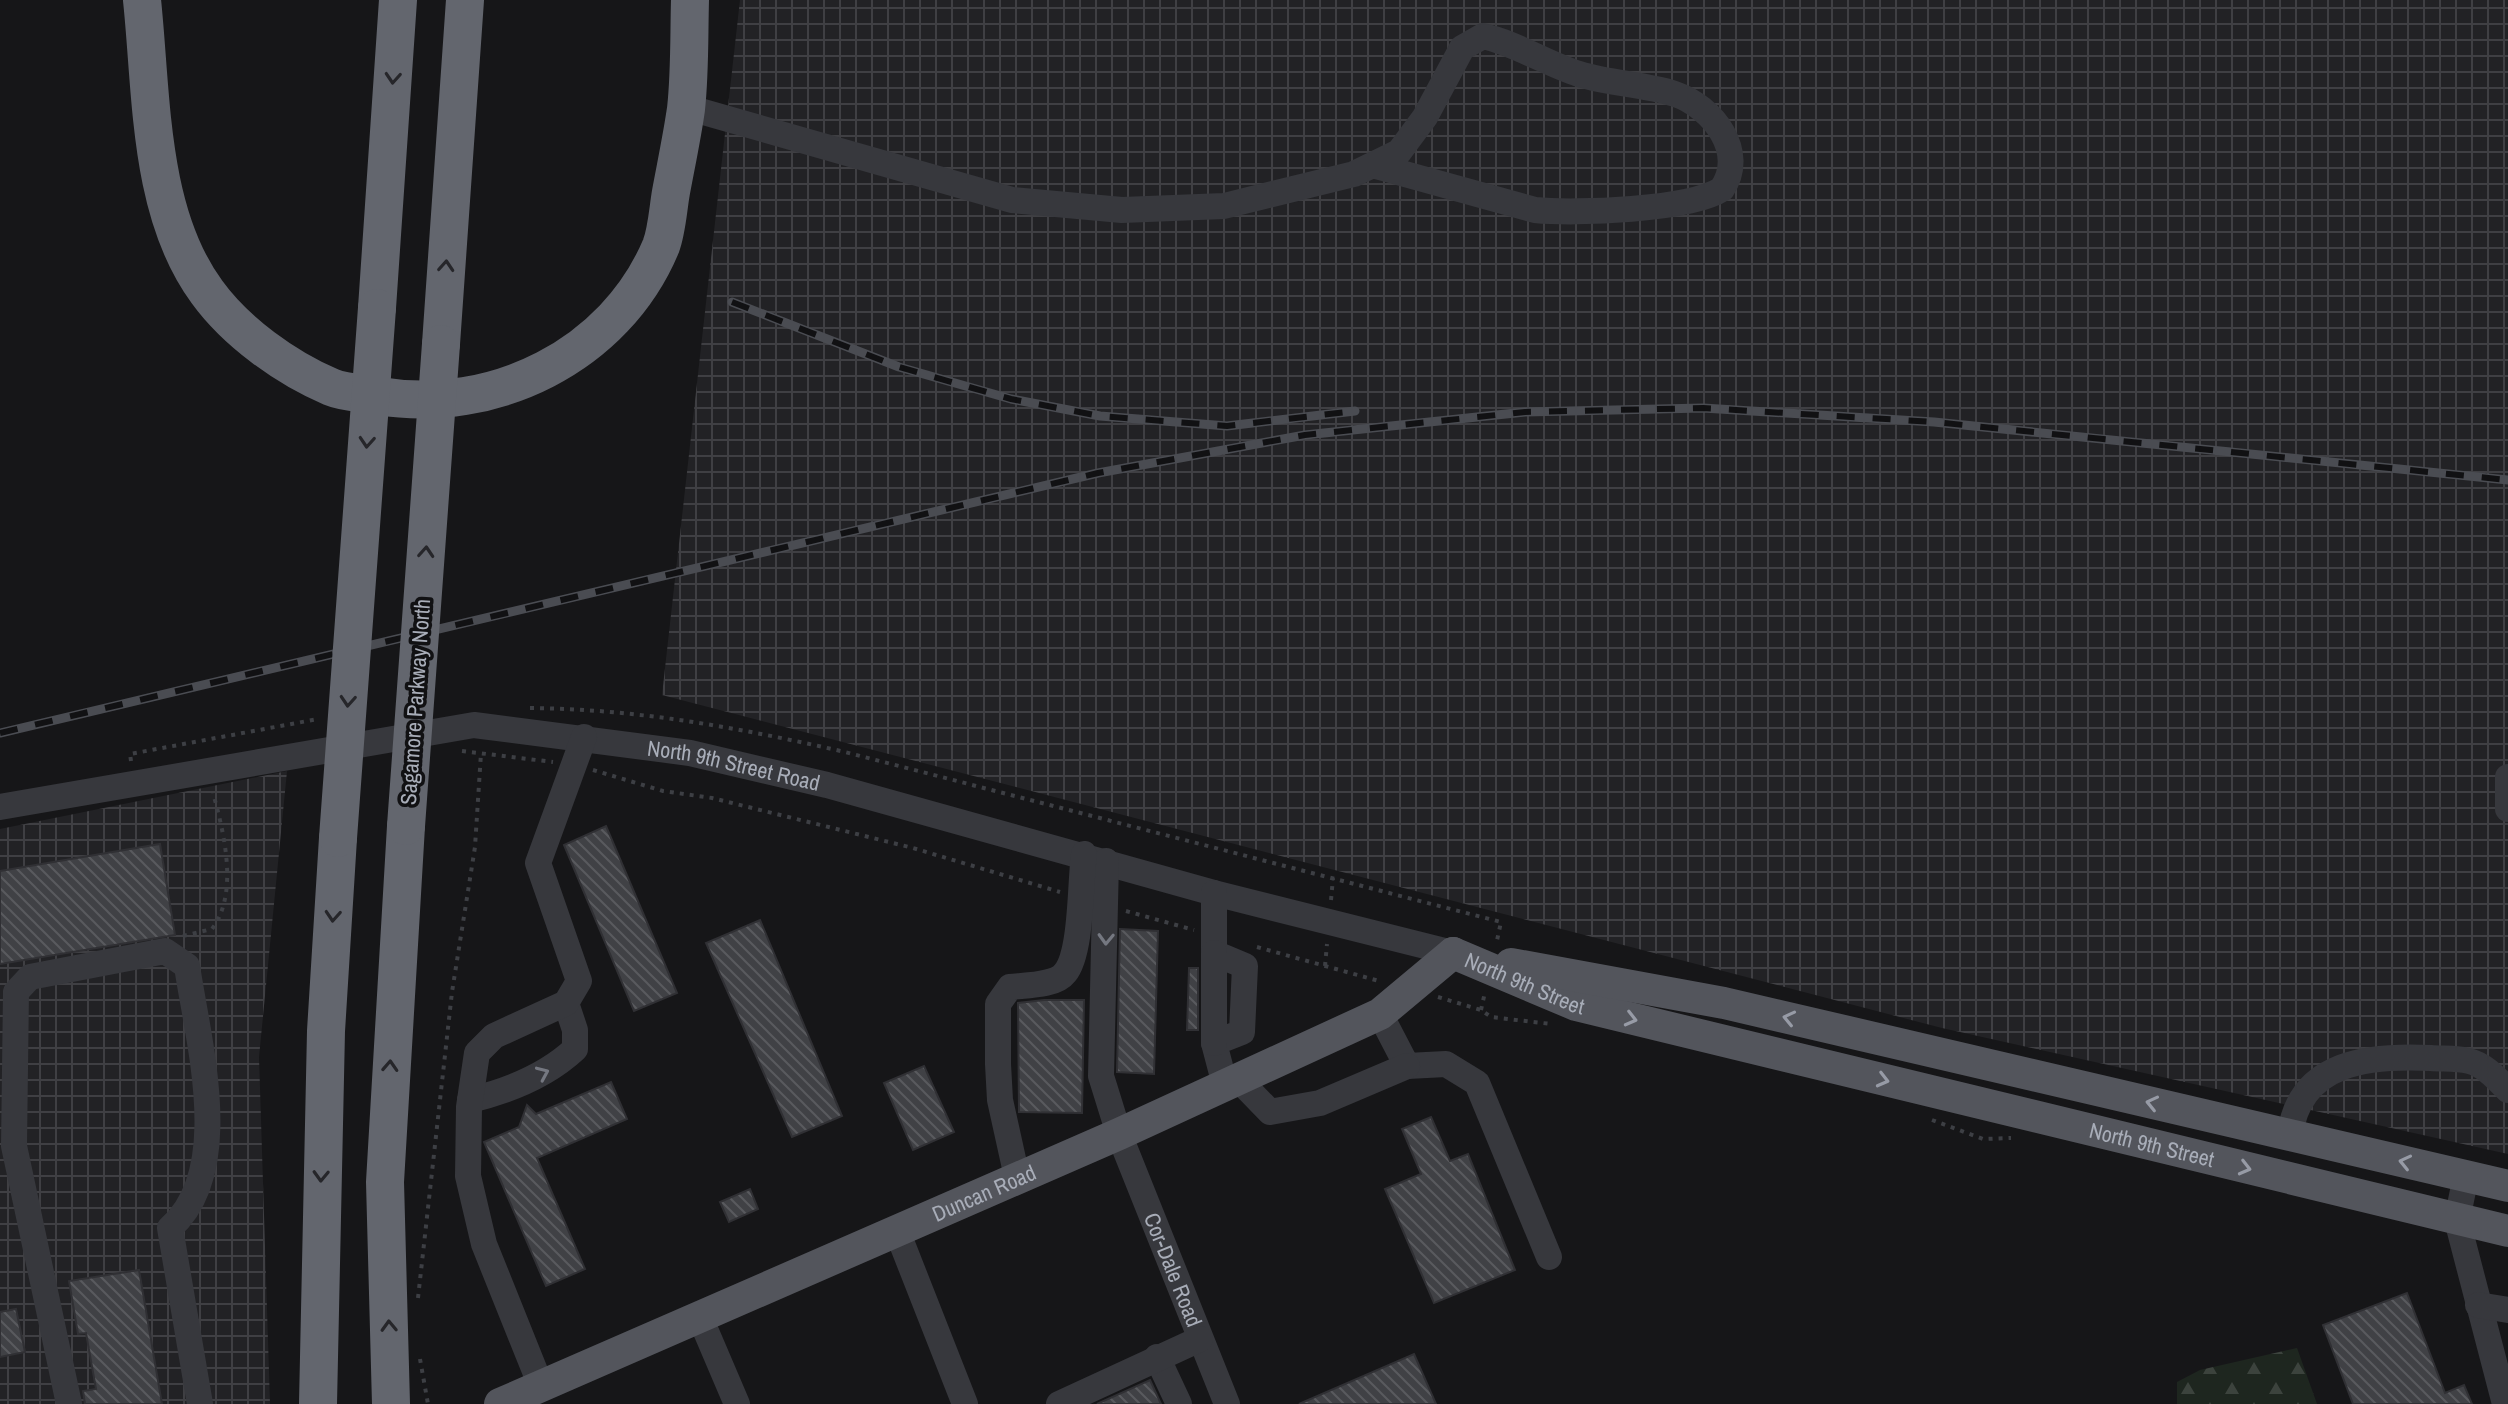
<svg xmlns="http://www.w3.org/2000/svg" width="2508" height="1404" viewBox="0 0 2508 1404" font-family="'Archivo Narrow',sans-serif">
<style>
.industrial{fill:url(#industrial-grid)}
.forest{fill:url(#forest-firs)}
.building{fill:url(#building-back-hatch);stroke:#303034;stroke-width:2}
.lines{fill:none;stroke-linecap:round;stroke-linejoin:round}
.path{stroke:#3d3f44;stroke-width:4;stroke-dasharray:4 6;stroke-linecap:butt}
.minor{stroke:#37383d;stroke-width:26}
.major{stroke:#53555c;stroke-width:32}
.highway{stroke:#63666e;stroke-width:38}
.rail-casing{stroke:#4a4c52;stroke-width:9}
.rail{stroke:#111113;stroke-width:6;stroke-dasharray:18;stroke-linecap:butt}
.highway-bridge{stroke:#63666e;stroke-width:38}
.oneway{stroke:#26262a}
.oneway2{stroke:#757881}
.oneway3{stroke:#979ba6}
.labels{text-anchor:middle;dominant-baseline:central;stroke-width:7;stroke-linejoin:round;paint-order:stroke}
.street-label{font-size:22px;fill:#a8adb8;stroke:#111113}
</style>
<defs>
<pattern id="industrial-grid" width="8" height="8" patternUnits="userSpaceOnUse" patternTransform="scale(2)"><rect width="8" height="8" fill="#222225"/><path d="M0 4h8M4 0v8" fill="none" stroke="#3f3f43"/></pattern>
<pattern id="forest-firs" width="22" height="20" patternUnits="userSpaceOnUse" patternTransform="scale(2)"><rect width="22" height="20" fill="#1e261f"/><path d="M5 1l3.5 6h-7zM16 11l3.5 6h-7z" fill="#3c433d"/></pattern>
<pattern id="building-back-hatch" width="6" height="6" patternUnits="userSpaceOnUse" patternTransform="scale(2)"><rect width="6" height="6" fill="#404145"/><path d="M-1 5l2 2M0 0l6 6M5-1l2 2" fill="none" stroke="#595a5e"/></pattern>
</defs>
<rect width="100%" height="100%" fill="#161618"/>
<g class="industrial">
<path d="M740,0H2508V1154L1942,1028L662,695Z"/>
<path d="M287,771L259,1057L270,1404H0V829Z"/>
</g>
<path class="forest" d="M2297,1348L2317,1404H2177V1382L2200,1370Z"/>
<g class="building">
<path d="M606,826L677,993L634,1011L564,845Z"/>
<path d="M160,844L175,935L0,964V871Z"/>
<path d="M760,920L842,1116L792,1137L706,943Z"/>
<path d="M1120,929L1158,931L1154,1074L1117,1072Z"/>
<path d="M1189,968H1198V1030H1187Z"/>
<path d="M1044,1000H1084L1082,1113L1019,1112L1018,1003Z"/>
<path d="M924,1066L954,1132L913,1150L884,1083Z"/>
<path d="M611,1082L627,1119L537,1158L585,1269L546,1286L484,1142L519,1127L527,1105L536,1114Z"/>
<path d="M1431,1117L1450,1161L1468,1154L1515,1270L1434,1303L1385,1189L1421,1174L1402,1129Z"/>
<path d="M750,1189L758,1209L729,1222L720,1202Z"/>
<path d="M139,1270L162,1404H85L83,1391L96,1389L86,1333L78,1334L69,1281Z"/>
<path d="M2407,1293L2445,1393L2464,1385L2472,1404H2353L2323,1325Z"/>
<path d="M16,1309L25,1352L0,1357V1312Z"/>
<path d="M1414,1354L1436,1404H1299Z"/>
<path d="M1150,1380L1161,1404H1097Z"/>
</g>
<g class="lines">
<g class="path">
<path d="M530,708C637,709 741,728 845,752L1501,922L1496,945"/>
<path d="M462,751L553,762"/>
<path d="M131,761L130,754L318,719"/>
<path d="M593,770L663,791L712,798L913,848L1060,892"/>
<path d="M1331,900L1333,878"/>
<path d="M1126,911L1194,930"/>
<path d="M183,936L212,929C239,893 224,833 213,793"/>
<path d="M1257,947L1379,981"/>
<path d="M1325,966L1327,944"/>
<path d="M1438,997L1481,1010L1491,1017L1551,1024"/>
<path d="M1481,1010L1485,992"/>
<path d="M1932,1120L1983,1139L2011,1138"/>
<path d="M418,1298L452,992L475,847L481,753"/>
<path d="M420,1359L428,1404"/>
</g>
<g class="minor">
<path d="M686,107L1012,200L1122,210L1224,206L1354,174L1399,152L1425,117L1462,48L1483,36C1515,43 1547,64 1579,74C1611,84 1644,84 1675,94C1713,107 1747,152 1722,189C1690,210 1575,214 1535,210L1376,166"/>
<path d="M2508,777V809"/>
<path id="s1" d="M0,807L474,725L690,753L827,785L1214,893L1453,953"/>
<path id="s2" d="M1106,861L1101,1076L1119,1134L1227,1404"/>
<path d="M1214,893V953L1245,966L1242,1032L1214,1043L1225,1085"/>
<path d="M1380,1014L1407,1066L1446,1064L1477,1083L1549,1257"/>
<path d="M1214,1043V953"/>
<path d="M1237,1078L1270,1112L1320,1103L1407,1066"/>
<path d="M470,1100C508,1091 546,1076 575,1049V1030L566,1003"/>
<path d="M2290,1135C2299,1061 2370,1055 2431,1058C2443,1059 2457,1058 2469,1061C2485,1065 2497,1079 2508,1090"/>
<path d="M2466,1176L2457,1220L2505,1404"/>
<path d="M1017,1177L1000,1100L998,1064V1004L1010,987C1026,985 1055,986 1065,973C1082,953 1080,883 1084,854"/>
<path d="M897,1231L965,1404"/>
<path d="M2478,1305L2508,1310"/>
<path d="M699,1315L737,1404"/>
<path d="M1157,1357L1179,1404"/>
<path d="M541,1386L484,1244L468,1176L469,1107L477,1053L494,1036L566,1003L579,981L538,863L584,737"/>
<path d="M69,1404L14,1146L16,992L30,977L165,951L187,966C198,1041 235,1171 170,1228L200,1404"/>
<path d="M1059,1404L1200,1339"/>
</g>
<g class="major">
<path id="s3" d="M1453,953L1576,1005L2508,1231"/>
<path d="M1511,964L1724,1003L2508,1186"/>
<path id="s4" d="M500,1404L1119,1134L1380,1014L1453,953"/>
</g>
<g class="highway">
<path d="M142,0C152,94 148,212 207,292C236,332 286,368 331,387C345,393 364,393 379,396C493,415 615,356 661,246C667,230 668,209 671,192C676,165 682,137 686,109C690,73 689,36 690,0"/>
<path d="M377,308L398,0"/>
<path d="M441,344L465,0"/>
<path d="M318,1404L326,1031L338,838"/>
<path d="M391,1404L385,1182L406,826"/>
</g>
<defs>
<g id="rail">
<path d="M732,302L899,367L1011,399L1100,416L1227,426L1355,411"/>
<path d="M0,733L1098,473L1305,435L1525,412L1703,408L1934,422L2508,480"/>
</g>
</defs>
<use href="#rail" class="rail-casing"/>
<use href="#rail" class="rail"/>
<g class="highway-bridge">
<path d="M406,826L441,344"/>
<path d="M338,838L377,308"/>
</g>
</g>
<defs><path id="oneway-chevron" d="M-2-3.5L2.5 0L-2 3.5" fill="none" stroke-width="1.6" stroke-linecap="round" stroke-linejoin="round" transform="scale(2)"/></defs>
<g class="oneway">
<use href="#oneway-chevron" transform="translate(393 78) rotate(94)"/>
<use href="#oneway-chevron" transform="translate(446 266) rotate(-86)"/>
<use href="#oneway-chevron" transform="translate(367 442) rotate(94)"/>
<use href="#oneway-chevron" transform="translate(426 552) rotate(-86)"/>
<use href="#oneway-chevron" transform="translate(348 701) rotate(94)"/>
<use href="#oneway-chevron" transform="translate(333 916) rotate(94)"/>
<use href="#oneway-chevron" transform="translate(390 1066) rotate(-87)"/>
<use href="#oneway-chevron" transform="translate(321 1176) rotate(92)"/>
<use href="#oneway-chevron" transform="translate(389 1326) rotate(-92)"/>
</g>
<g class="oneway2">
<use href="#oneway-chevron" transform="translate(1106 939) rotate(92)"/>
<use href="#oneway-chevron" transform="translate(543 1073) rotate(-24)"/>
</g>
<g class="oneway3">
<use href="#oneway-chevron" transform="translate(1789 1018) rotate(-167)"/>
<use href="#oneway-chevron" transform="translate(1631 1019) rotate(14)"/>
<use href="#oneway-chevron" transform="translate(1883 1080) rotate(14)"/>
<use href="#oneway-chevron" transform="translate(2152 1103) rotate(-167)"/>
<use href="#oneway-chevron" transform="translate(2405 1162) rotate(-167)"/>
<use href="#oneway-chevron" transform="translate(2245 1168) rotate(14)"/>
</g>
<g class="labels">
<g class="street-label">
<text transform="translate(415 702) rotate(-86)">Sagamore Parkway North</text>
<text stroke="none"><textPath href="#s1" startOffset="744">North 9th Street Road</textPath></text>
<text stroke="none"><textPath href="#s3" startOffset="78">North 9th Street</textPath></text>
<text stroke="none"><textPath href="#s3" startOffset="726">North 9th Street</textPath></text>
<text stroke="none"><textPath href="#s4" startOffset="528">Duncan Road</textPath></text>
<text stroke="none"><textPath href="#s2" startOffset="422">Cor-Dale Road</textPath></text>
</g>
</g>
</svg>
